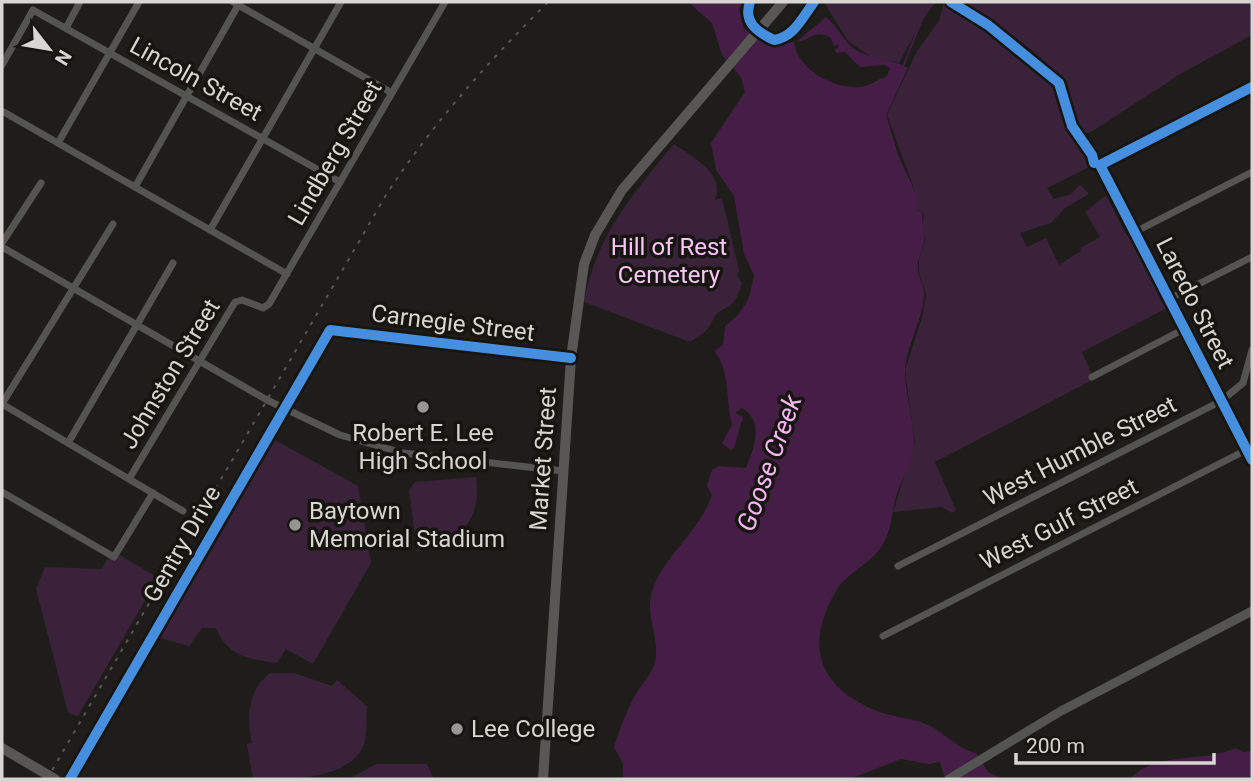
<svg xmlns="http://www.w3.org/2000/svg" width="1254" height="781" viewBox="0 0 1254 781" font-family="Roboto,sans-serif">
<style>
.green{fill:#3a233a}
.water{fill:#451e46}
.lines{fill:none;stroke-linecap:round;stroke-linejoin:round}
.stream{stroke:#451e46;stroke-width:2}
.minor{stroke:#545452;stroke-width:7}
.tertiary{stroke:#545452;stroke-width:9}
.secondary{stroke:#585755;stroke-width:10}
.rail{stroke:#585855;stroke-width:2;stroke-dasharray:3.5 7;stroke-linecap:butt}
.cycleway-casing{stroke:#16150f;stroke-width:15}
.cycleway{stroke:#468fdf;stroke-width:10}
.poi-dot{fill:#969591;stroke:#16150f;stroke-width:2.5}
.labels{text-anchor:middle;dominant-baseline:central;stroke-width:7;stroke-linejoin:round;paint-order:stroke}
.street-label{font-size:24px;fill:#d7d6d2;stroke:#16150f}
.park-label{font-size:24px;fill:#fec5fd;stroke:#16150f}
.poi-label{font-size:24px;fill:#d7d6d2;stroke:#16150f;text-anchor:start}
.water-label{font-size:26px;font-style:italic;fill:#fab4fa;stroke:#16150f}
</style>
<rect width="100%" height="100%" fill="#1e1d19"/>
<g class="green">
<path d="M824,2H932L899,63L870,56L848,41Z"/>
<path d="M944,2L989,28L1004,47L1026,58L1053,81L1080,149L1088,152L1089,167L1047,188L1054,199L1071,194L1080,184L1089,194L1065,208L1051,223L1020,233L1027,247L1046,238L1059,265L1081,251L1080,248L1100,237L1085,212L1106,195L1127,236L1132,235L1169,307L1082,352L1094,379L935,462L956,510L952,513L942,507L893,512L915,443L905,370L922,318L926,294L919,274V259L925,240L922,229L924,214L916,209V194L887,115L917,51L939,21Z"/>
<path d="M963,2H1252V35L1182,73L1091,132L1083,134C1072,119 1072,100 1063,84C1047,56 990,19 963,2Z"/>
<path d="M674,144C692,157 726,173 715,200L722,198L739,270L737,276L742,283C733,315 723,303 714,318C706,333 705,332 690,342L584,302C595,238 634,192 674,144Z"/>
<path d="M275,440L358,486L371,563L313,664L286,649L277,663C249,659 228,657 216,628H202L189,646L160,638Z"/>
<path d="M476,477C483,518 458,547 417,551L409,490L415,482Z"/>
<path d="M120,555L158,578L78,716L68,713L36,589L45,567L102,569L107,559Z"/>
<path d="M271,673H294L332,686L337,680L367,706C366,718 368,739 362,749C342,781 289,779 253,779L247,744L252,743C246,718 248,688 271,673Z"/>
<path d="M376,764H427L434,779H349Z"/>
</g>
<g class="water">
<path d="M688,2H742L739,9L744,29L774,44L794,42C797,69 834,90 861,87C870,86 877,79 886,77L890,68L885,65L860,67L845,52L836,53L834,48L837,49L839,44L834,46L831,38C812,28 812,41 796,42L826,17C838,26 843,42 856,50C873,60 891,58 908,68L886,115L898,155L916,194V209L923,214C921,224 924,231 924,240C923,251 916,259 918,271C919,280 925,286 924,296C922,322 906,346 905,372C905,396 917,429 913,451C910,470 897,486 894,505C891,521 890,534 880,549C867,566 845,574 835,593C803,648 821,690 880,712C894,717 908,718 921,722C942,729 955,748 976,753L988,772L1003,779H945L940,762L929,764L901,759L850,779H623V764L614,747C620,728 627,710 637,692C642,684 651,674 654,665C662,641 644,616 652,591C664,555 698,534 712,495L707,486L712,470L719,466L746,468C754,448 765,422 742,408L735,413L743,417L734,448L730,450L722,443L732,425C726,402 730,368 714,351L723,345L725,326L738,315L749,298L754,275L744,254L734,196L716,170L711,143L745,92L741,77L722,55L712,23Z"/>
<path d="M1235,748L1243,752L1252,751V779H1130C1154,751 1205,763 1235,748Z"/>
</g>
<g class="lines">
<g class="stream">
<path d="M903,67L922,19L934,2"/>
<path d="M424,770L430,779"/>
</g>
<g class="minor">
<path d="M233,2L392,93"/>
<path d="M66,28L80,2"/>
<path d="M2,65L33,10L340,182"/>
<path d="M1252,87L1100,165L1252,460"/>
<path d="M2,111L287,274"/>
<path d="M58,143L139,2"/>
<path d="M135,187L240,2"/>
<path d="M210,230L341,2"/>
<path d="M1135,232L1252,172"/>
<path d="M2,243L41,183"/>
<path d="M2,247L267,400L340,435L403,453L563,471"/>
<path d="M1169,299L1252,257"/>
<path d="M1092,377L1184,329"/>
<path d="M2,404L113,224"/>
<path d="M2,404L183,511"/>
<path d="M68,443L173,263"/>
<path d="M129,479L235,302L242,300L263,308L269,304L445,2"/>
<path d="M2,492L114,557L153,493"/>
<path d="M898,566L1221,401L1243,383L1252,350"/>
<path d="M883,636L1252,447"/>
</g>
<g class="tertiary">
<path d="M70,779L330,330L571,358"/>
<path d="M949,779L1061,711L1252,611"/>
</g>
<g class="secondary">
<path d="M2,748L55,779"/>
<path d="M543,779L571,358L584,264L595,235L622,190L783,2"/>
</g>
<path class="rail" d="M47,779L386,195C433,123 488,62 548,2"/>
<defs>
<g id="cycleway">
<path d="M750,2C743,22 757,32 774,40C794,37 802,18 814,2"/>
<path d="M951,2L988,25L1059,83L1072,126L1092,155L1094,163"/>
<path d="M1252,87L1100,165L1252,460"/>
<path d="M70,779L330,330L571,358"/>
</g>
</defs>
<use href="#cycleway" class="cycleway-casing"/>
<use href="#cycleway" class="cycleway"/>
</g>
<g class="poi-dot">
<circle cx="423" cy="407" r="7"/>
<circle cx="295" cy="525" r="7"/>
<circle cx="457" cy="729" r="7"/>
</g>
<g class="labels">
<g class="street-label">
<text transform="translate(196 79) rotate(29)">Lincoln Street</text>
<text transform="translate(335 153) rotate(-60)">Lindberg Street</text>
<text transform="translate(1195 303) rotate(63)">Laredo Street</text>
<text transform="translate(453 323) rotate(7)">Carnegie Street</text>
<text transform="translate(170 374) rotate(-59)">Johnston Street</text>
<text transform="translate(1080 451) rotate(-27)">West Humble Street</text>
<text transform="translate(543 459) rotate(-86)">Market Street</text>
<text transform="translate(1059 524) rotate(-27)">West Gulf Street</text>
<text transform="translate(182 544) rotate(-60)">Gentry Drive</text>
</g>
<g class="park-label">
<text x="669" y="247">Hill of Rest<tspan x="669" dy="28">Cemetery</tspan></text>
</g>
<g class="poi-label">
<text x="423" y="433" text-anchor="middle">Robert E. Lee<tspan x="423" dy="28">High School</tspan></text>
<text x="309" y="511">Baytown<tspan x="309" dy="28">Memorial Stadium</tspan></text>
<text x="471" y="729">Lee College</text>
</g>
<g class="water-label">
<text transform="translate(769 463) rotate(-70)">Goose Creek</text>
</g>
</g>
<rect width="1254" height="781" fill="none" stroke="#d7d6d2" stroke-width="7"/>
<g transform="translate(49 49) rotate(121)" stroke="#16150f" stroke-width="5" paint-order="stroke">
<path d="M0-5L12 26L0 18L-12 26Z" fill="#d7d6d2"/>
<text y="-10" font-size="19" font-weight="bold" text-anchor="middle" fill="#d7d6d2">N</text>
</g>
<path d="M1016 753v10h198v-10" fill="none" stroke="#d7d6d2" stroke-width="3.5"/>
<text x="1026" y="753" font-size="21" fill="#d7d6d2" stroke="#16150f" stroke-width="5" paint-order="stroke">200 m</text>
</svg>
